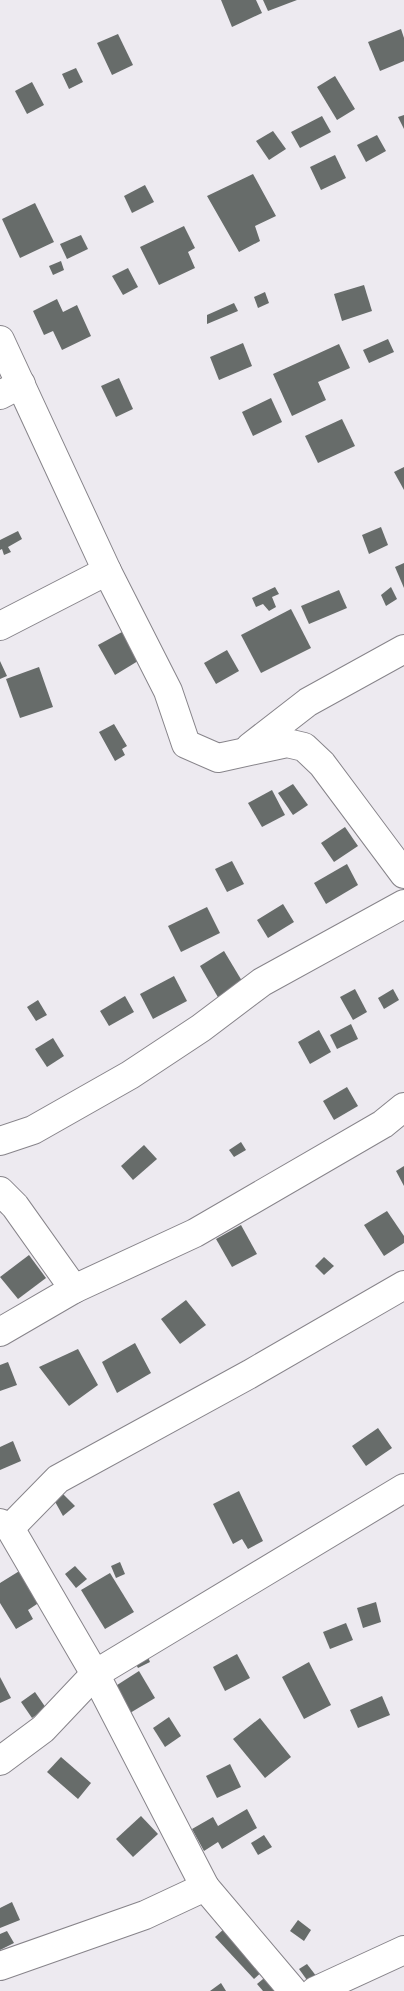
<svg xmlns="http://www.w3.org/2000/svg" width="404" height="1991" viewBox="0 0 404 1991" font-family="Barlow,sans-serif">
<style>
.building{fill:#676c6a}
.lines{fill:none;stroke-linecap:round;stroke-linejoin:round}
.street-casing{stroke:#87848a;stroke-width:30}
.street{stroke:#fff;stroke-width:28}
</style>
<rect width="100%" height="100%" fill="#edeaf0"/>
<g class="building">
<path d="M221,0H256L262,13L232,27Z"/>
<path d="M263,0H297L268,11Z"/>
<path d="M401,29L404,38V61L380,71L368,42Z"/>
<path d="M118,34L133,65L112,75L97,43Z"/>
<path d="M76,68L83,82L69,89L62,74Z"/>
<path d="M335,76L355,109L337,120L317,87Z"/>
<path d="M32,82L44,105L27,114L15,91Z"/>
<path d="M404,115V129L398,117Z"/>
<path d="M322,116L331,132L300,148L291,132Z"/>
<path d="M273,131L286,149L269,160L256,141Z"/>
<path d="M377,135L386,151L366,162L357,145Z"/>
<path d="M335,155L346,178L321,190L310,167Z"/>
<path d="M253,174L276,216L255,226L260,241L239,252L207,196Z"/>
<path d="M145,185L154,202L132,213L124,196Z"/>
<path d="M35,203L54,242L20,258L2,219Z"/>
<path d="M184,226L195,248L188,252L195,268L159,285L140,247Z"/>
<path d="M81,235L88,249L67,259L60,244Z"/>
<path d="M61,261L64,270L53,275L49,266Z"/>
<path d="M128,268L138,287L123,295L112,276Z"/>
<path d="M364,285L372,311L342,321L334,294Z"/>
<path d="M265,292L269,303L258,308L254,297Z"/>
<path d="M57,299L63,312L77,305L91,336L62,350L53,331L44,335L33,311Z"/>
<path d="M234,303L238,311L207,324V315Z"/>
<path d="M388,339L394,352L369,363L363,350Z"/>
<path d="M243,343L252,366L219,380L210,357Z"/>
<path d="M339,344L350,368L318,382L326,400L292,416L273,374Z"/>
<path d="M119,378L133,409L116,417L101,386Z"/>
<path d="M271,398L282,422L253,436L242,412Z"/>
<path d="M342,419L355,446L318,463L305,436Z"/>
<path d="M404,467V490L394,472Z"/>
<path d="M381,527L388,545L369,554L362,535Z"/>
<path d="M18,531L22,539L8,547L11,552L4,555L2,549L0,550V540Z"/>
<path d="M404,563V588L395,567Z"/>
<path d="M275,587L279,594L272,597L276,607L269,611L263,604L256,607L252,598Z"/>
<path d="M391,587L397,599L386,606L381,595Z"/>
<path d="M339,590L347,608L309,624L301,606Z"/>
<path d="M291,609L311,648L261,673L241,635Z"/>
<path d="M122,632L138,661L115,675L98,645Z"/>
<path d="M227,650L239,671L216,684L204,663Z"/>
<path d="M0,661L7,676L0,679Z"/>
<path d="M39,667L53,707L20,718L6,679Z"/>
<path d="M114,724L127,746L122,749L125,755L115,761L99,732Z"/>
<path d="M293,784L308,805L293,815L278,793Z"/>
<path d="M272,790L285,815L262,827L248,803Z"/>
<path d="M345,827L358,846L334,862L321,843Z"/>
<path d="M232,861L244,884L227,892L215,869Z"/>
<path d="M347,864L358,885L326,904L314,883Z"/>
<path d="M283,904L294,922L268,938L257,920Z"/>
<path d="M207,907L220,933L181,952L168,926Z"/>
<path d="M224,951L248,991L223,1006L200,966Z"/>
<path d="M174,976L187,1001L153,1019L140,994Z"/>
<path d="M355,989L367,1012L353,1020L340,997Z"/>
<path d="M393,989L399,1000L384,1009L378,998Z"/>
<path d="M125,996L134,1012L109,1026L100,1011Z"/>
<path d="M38,1000L47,1015L36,1021L27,1007Z"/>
<path d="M351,1024L358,1039L337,1049L330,1035Z"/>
<path d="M319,1030L331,1052L310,1064L298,1042Z"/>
<path d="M53,1038L64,1056L47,1067L35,1049Z"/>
<path d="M347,1087L358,1106L334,1120L323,1101Z"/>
<path d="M241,1142L246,1150L234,1157L229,1150Z"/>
<path d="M144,1145L157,1159L133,1180L121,1166Z"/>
<path d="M404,1166V1186L396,1171Z"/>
<path d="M387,1211L404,1236V1243L384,1256L364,1225Z"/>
<path d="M241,1225L257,1254L232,1267L216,1239Z"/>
<path d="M29,1255L46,1278L18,1299L0,1277Z"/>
<path d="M324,1257L334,1266L324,1275L315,1266Z"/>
<path d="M186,1300L206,1325L180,1344L161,1319Z"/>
<path d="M135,1343L151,1373L117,1393L102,1362Z"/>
<path d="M78,1349L98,1385L69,1406L39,1367Z"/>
<path d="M8,1362L17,1385L0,1391V1365Z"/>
<path d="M378,1428L392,1448L366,1466L352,1446Z"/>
<path d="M13,1441L21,1461L0,1470V1447Z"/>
<path d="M239,1491L263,1541L248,1549L242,1539L233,1544L213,1504Z"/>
<path d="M61,1492L75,1506L63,1516L53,1498Z"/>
<path d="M120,1562L125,1574L116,1578L111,1566Z"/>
<path d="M75,1566L87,1579L76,1588L65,1574Z"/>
<path d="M21,1570L40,1602L28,1610L33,1619L16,1629L0,1603V1583Z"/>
<path d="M110,1573L134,1612L105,1629L81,1590Z"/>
<path d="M376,1602L381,1622L363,1628L357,1608Z"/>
<path d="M346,1623L353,1640L330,1649L323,1632Z"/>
<path d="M145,1650L150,1662L138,1668L132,1657Z"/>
<path d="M237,1654L250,1678L225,1691L213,1667Z"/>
<path d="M309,1662L331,1705L304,1719L282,1677Z"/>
<path d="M139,1671L155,1698L130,1713L114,1687Z"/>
<path d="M0,1677L11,1698L0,1703Z"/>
<path d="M35,1692L46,1708L32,1718L21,1702Z"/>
<path d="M382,1696L390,1715L358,1728L350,1710Z"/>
<path d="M169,1717L181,1736L165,1747L153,1728Z"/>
<path d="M260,1718L291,1757L265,1778L233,1739Z"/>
<path d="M61,1757L91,1783L78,1799L47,1772Z"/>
<path d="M230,1764L241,1787L217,1798L206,1776Z"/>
<path d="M247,1809L257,1828L222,1849L218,1842L204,1851L192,1829L213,1817L218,1826Z"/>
<path d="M141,1816L158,1834L133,1857L116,1839Z"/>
<path d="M264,1835L272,1847L258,1855L251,1843Z"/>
<path d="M12,1902L20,1920L0,1928V1908Z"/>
<path d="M298,1920L311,1930L304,1941L290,1931Z"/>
<path d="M225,1928L264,1970L254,1979L215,1937Z"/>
<path d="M7,1931L14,1943L0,1950V1934Z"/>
<path d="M307,1964L320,1981L312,1987L299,1969Z"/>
<path d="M269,1974L283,1991H263L257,1984Z"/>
<path d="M221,1983L226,1991H210Z"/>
</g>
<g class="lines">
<defs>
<g id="street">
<path d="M0,340L107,571L168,691L186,744L218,758L287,743L304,747L322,764L404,874"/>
<path d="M0,395L21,384"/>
<path d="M0,626L107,571"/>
<path d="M250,747L308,702L404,649"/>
<path d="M0,1141L33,1130L130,1075L201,1028L262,982L404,904"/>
<path d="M0,1191L15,1206L74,1289"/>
<path d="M0,1332L74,1289L195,1233L383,1124L404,1107"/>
<path d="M0,1523L10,1528L95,1674L205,1887"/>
<path d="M10,1528L58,1479L250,1374L404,1285"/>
<path d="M0,1761L43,1729L95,1674L404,1488"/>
<path d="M0,1966L145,1915L205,1887L293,1991"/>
<path d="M315,1991L404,1950"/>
</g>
</defs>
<use href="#street" class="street-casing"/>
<use href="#street" class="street"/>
</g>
</svg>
